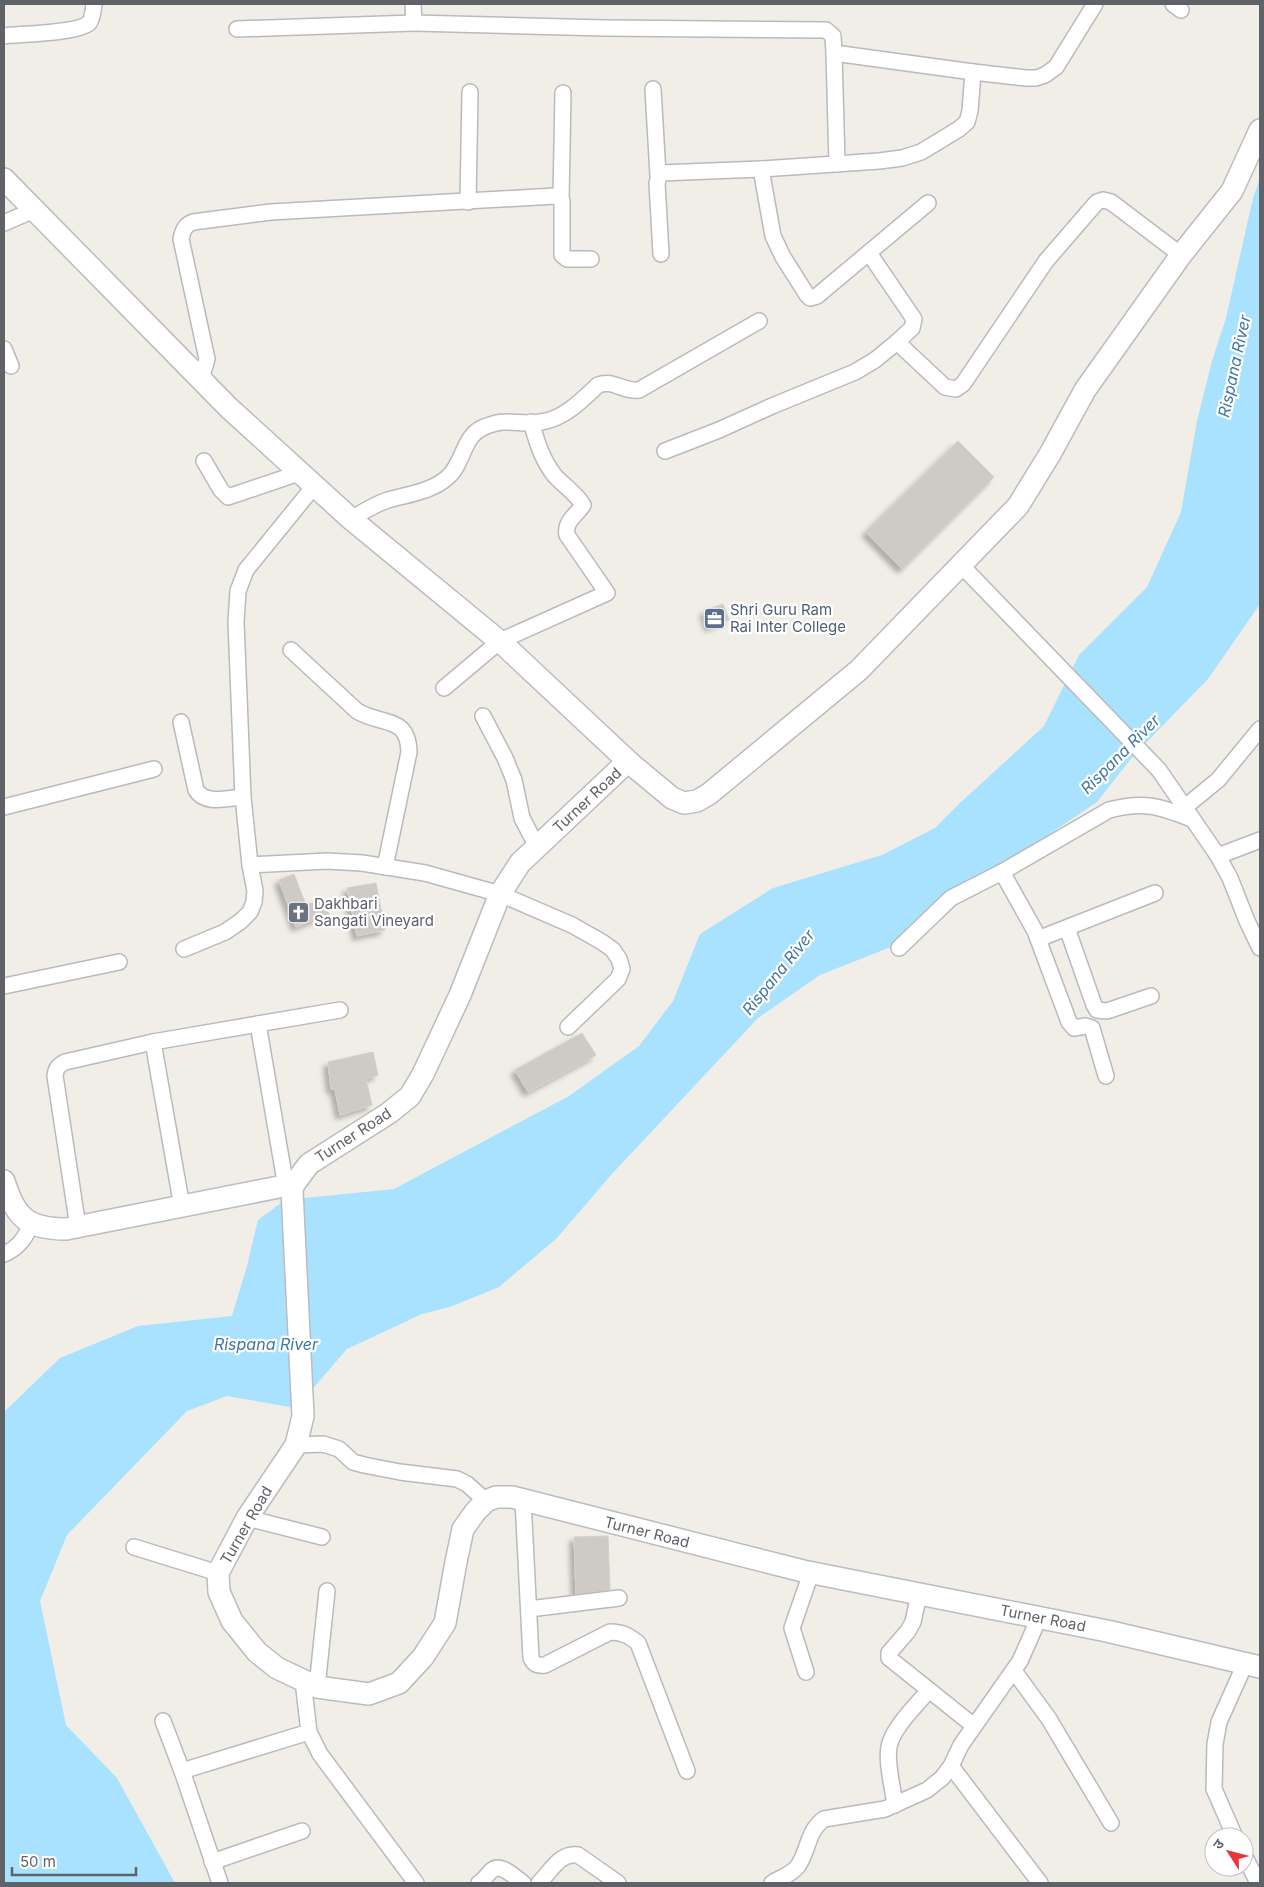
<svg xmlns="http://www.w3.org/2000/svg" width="1264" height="1887" viewBox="0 0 1264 1887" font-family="Inter,'Noto Sans Devanagari',sans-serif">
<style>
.water{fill:#a9e2ff}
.building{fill:#cecbc6;stroke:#d6cfc6;filter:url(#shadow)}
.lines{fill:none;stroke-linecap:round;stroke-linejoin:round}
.street-casing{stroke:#b8babe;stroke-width:18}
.secondary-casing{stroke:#b9bcc1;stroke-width:24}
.street{stroke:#fff;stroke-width:15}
.secondary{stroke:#fff;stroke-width:21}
.labels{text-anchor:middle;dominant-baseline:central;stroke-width:4.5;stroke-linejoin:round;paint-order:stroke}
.service-label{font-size:15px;fill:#4e5e75;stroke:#fff;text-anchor:start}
.street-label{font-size:15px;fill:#5f6368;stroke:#fff}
.worship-label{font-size:15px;fill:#5b616d;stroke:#fff;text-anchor:start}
.water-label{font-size:16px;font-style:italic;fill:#3f77a1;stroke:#fff}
</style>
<defs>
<filter id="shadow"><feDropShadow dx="-4.5" dy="4.5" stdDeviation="2.5" flood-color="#0004"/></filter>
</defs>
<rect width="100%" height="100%" fill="#f1eee7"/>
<path class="water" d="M1260,178V604L1208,679L1134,755L1097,802L999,868L959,884L901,943L820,975L758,1018L611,1175L557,1238L499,1287L450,1307L422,1314L347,1349L296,1408L227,1396L187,1411L67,1535L40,1601L66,1725L117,1778L175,1883H4V1412L60,1358L138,1326L232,1316L247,1266L258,1220L285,1200L394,1189L569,1096L639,1046L673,1001L700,934L773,888L882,855L935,828L961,802L1044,726L1079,655L1147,587L1181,512L1197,421L1212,361L1226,318L1253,198Z"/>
<g class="building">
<path d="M958,441L994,477L902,569L866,532Z"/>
<path d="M723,604L729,620L709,627L704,611Z"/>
<path d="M294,874L306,905L324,899L329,914L296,927L279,880Z"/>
<path d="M376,883L385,930L357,936L347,888Z"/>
<path d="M582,1033L596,1055L528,1092L515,1070Z"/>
<path d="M373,1052L378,1075L366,1079L372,1105L340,1115L335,1089H331L328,1062Z"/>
<path d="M608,1536L610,1590L576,1594L574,1537Z"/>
</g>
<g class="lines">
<defs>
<g id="street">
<path d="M413,4L414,23L605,28L826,30L833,36L834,53L973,72L970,111L967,122L959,129L921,152L902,158L879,161L761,169L660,173L657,183L661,254"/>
<path d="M1173,4L1181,10"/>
<path d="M237,29L414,23"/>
<path d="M4,36C20,34 79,33 89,23C93,18 93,10 94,4"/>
<path d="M834,53L837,164"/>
<path d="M973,72L1026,78H1036L1045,75L1056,67L1095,4"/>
<path d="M653,89L658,175"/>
<path d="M761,169L773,236L783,257L807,295L810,298L817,296L928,203"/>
<path d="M561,199L563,93"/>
<path d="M468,202L470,92"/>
<path d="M4,223L34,210"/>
<path d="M869,253L914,319L912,328L897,342"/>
<path d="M4,349L11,366"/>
<path d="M201,379L207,359L181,239C183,230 185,225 193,222L271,212L555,196L561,199L562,201V255L567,259H591"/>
<path d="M665,451L719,430L772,406L855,372L875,360L897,342L945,387L956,389L963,384L1046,261L1097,202L1103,200L1111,202L1181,255"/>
<path d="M204,461L221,490L228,497L299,473"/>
<path d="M351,519C363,512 375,504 388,500C409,494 431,492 448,477C463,464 463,437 482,428C508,416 518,426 541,422C564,419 582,400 598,385C613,379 623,392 639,390L759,321"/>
<path d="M961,565L1159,770L1218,856L1230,878L1247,921L1260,948"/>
<path d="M291,650L357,711C382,726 408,715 409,752L385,867"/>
<path d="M444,688L500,641L607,593L567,535C564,521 577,515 583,505C576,493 564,486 555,476C542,460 537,442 531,422"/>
<path d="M483,716L505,758L514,780L522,818L537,847"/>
<path d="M181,722L196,790C205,805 227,798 243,797"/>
<path d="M4,807L154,769"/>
<path d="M1185,807L1218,780L1260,729"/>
<path d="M1218,856L1260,840"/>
<path d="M250,865L327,861L362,863L425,873L500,894L572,925L602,942L613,950L619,959L622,969L618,979L568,1027"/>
<path d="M1002,872L1035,931L1069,1022L1074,1028L1086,1026L1092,1028L1106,1076"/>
<path d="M1067,928L1094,1005L1097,1010L1107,1011L1151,996"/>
<path d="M1038,939L1155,893"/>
<path d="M899,948L951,898L1002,872L1109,810C1144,801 1159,806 1192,819"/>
<path d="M184,949L225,932L241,921L250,912L254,902L255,891L250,865L243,797L236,622L238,591L246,570L315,485"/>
<path d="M4,986L119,962"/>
<path d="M258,1024L286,1187"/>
<path d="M153,1042L182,1207"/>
<path d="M78,1227L55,1076C56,1068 58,1066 65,1062L153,1042L340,1010"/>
<path d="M4,1254C17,1249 28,1236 30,1223"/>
<path d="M296,1445L323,1444L339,1449L353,1462L364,1465L400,1472L457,1479L467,1484L486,1501"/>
<path d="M523,1500L531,1658C534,1665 538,1666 545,1665L610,1632C623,1632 629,1636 638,1643L687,1771"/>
<path d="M247,1518L322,1537"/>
<path d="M134,1547L218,1573"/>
<path d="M919,1594L913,1622L908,1631L889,1653V1658L974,1726"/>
<path d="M529,1609L619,1598"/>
<path d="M1014,1671L1049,1719L1111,1823"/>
<path d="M806,1672L792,1628L811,1573"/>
<path d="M303,1681L309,1732L320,1754L416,1883"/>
<path d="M317,1687L327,1591"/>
<path d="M163,1721L182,1771"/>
<path d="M951,1766L1040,1883"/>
<path d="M895,1805C893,1788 886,1763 889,1747C892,1728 917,1705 929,1690"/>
<path d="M1235,1837L1214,1789L1215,1744L1219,1722L1245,1664"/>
<path d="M1244,1855L1258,1883"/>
<path d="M212,1862L302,1831"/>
<path d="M220,1883L182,1771L309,1732"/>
<path d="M479,1883C484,1880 487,1875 491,1871C501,1862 514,1877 523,1883"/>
<path d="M539,1883C551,1871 560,1852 578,1855L618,1883"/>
<path d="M772,1883C781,1877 790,1876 798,1866C809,1850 807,1831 824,1819L885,1809L927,1790L942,1778L951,1766L961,1745L1020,1661L1039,1618"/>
</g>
<g id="secondary">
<path d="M4,179L229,408L351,519L504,645L631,764L672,798L684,803L697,801L709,794L859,670L1018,506L1050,454L1085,390L1181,255L1232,191L1260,130"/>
<path d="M631,764L626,763L520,863L500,894L460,995L423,1074L410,1096L389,1113L309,1164L294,1184L292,1190L303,1416L296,1445L247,1518L218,1573L219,1592L232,1621L257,1652L277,1668L317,1687L369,1694L399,1683L423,1657L445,1623L456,1562L463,1529L476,1511L486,1501L496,1497H512L803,1571L1107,1631L1260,1667"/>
<path d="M4,1181C15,1217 27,1229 66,1229L294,1184"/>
</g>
</defs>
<use href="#street" class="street-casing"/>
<use href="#secondary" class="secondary-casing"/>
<use href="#street" class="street"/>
<use href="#secondary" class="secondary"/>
</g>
<defs>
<symbol id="office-square" viewBox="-11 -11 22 22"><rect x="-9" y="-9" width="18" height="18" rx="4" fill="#5c6f8a" stroke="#fff"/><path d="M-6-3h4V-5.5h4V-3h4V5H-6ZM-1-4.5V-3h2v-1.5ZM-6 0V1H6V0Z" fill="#fff"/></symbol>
<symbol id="church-square" viewBox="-11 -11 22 22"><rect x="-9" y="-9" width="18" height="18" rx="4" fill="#6b7280" stroke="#fff"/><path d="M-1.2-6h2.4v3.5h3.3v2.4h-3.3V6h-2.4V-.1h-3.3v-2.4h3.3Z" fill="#fff"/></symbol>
</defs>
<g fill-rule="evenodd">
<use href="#office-square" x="702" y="606" width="25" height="25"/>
<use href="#church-square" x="286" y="900" width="25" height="25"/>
</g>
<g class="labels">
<g class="service-label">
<text x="730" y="609">Shri Guru Ram<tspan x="730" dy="17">Rai Inter College</tspan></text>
</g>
<g class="street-label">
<text transform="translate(587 800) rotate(-43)">Turner Road</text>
<text transform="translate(353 1135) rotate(-33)">Turner Road</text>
<text transform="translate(246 1525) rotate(-60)">Turner Road</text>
<text transform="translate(647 1532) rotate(14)">Turner Road</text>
<text transform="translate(1043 1618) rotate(11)">Turner Road</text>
</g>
<g class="worship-label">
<text x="314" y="903">Dakhbari<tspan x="314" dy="17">Sangati Vineyard</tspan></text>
</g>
<g class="water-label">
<text transform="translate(1234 366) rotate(-78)">Rispana River</text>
<text transform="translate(1120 754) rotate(-45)">Rispana River</text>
<text transform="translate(778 972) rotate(-51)">Rispana River</text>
<text x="266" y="1344">Rispana River</text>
</g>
</g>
<rect width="1264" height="1887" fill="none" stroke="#5f6368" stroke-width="10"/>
<g transform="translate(1229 1852) rotate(306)"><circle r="24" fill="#ffffff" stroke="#bfc1c3"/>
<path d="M0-4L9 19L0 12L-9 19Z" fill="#ea3538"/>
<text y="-8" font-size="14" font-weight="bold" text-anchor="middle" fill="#5f6368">उ</text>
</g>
<path d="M12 1867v8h124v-8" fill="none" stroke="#5f6368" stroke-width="2.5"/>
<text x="20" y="1867" font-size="15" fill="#5f6368" stroke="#ffffff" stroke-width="4" paint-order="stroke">50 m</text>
</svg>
